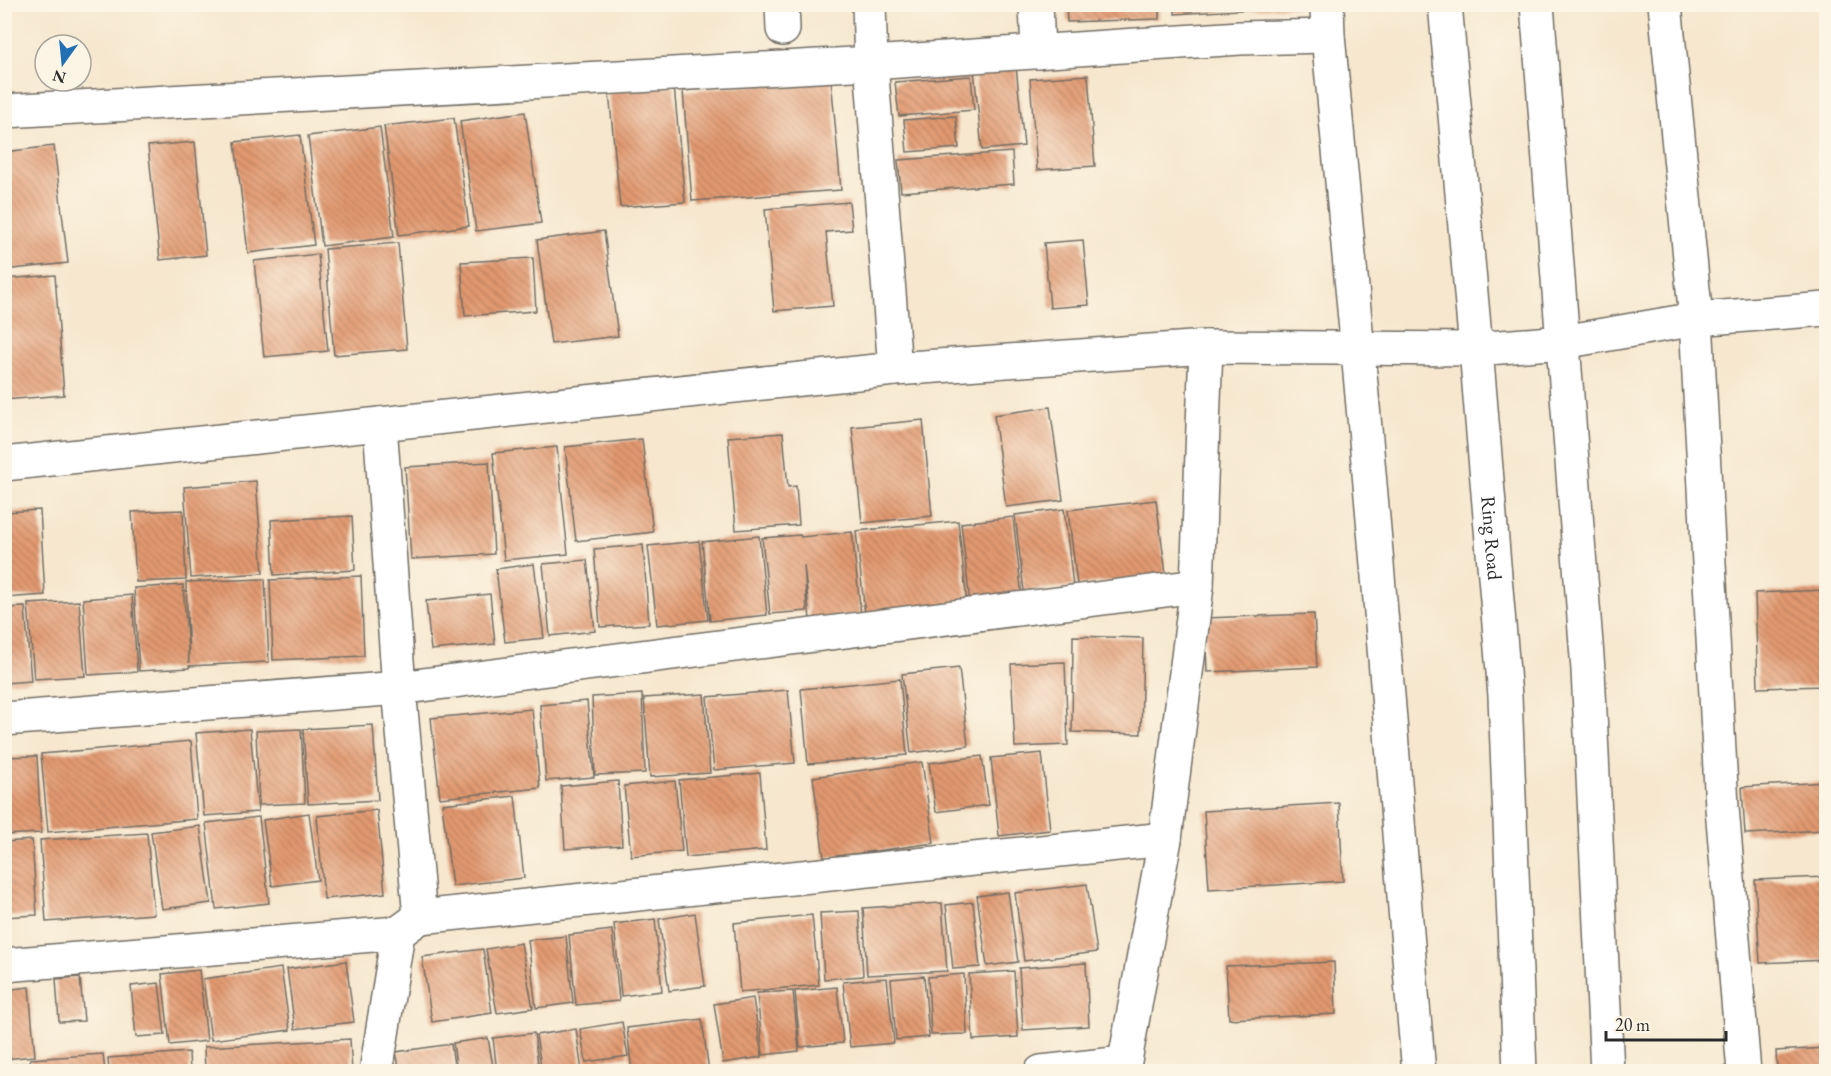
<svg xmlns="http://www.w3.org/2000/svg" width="1831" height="1076" viewBox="0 0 1831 1076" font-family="'EB Garamond',serif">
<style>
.building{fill:url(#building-back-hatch)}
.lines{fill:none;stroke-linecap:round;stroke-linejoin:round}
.minor-casing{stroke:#726d64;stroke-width:36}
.highway-casing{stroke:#726d64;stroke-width:36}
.minor{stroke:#fff;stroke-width:33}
.highway{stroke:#fff;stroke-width:33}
.labels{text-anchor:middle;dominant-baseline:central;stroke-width:4.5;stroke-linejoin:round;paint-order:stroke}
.street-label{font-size:20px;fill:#2b2b2b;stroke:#fcf5e5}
</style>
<defs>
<pattern id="building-back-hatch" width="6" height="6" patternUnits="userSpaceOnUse" patternTransform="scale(1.5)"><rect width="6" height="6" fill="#e29970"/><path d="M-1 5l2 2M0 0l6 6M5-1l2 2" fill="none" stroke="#b77d5c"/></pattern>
</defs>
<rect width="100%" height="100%" fill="#fcf5e5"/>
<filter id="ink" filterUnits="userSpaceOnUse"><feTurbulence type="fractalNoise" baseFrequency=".0167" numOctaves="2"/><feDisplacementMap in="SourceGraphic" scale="12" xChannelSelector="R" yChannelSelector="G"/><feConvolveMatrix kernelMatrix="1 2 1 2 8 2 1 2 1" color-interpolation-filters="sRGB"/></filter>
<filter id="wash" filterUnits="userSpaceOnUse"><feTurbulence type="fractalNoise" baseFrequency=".008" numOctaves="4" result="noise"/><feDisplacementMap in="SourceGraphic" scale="24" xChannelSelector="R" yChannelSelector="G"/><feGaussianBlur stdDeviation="1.35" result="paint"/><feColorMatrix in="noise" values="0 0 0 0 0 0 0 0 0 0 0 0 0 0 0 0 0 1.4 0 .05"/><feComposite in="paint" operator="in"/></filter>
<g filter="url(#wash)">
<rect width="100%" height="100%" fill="#f6e7ce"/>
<g id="blocks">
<g class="building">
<path d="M1066,4H1159V19L1067,22Z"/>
<path d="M1175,4H1301V6L1175,14Z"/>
<path d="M1016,66L1024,146L982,150L974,70Z"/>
<path d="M1088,75L1095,166L1037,170L1030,79Z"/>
<path d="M971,76L974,110L899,116L895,82Z"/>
<path d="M831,78L841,190L692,201L683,91Z"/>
<path d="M674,86L685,202L620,207L609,92Z"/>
<path d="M525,112L541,223L476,231L460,121Z"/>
<path d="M956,116L959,148L907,152L904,120Z"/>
<path d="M454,118L469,226L399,235L384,126Z"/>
<path d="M380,127L394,237L322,246L308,136Z"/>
<path d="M300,135L314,245L248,253L235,142Z"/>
<path d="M195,142L206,255L160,260L148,146Z"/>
<path d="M54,146L68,263L4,270V152Z"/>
<path d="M1012,152L1014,184L901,192L898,160Z"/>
<path d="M849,202L852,230L826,232L833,306L774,311L765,209Z"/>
<path d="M604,231L618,336L551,344L537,240Z"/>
<path d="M1083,240L1089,305L1050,308L1044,243Z"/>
<path d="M398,243L407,349L334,355L325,249Z"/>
<path d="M318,254L328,351L264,357L254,261Z"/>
<path d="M533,258L536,311L465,316L461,262Z"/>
<path d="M55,275L64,395L4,400V279Z"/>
<path d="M1050,407L1063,500L1006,507L994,415Z"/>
<path d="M923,420L932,516L862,523L852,427Z"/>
<path d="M783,433L788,487L796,486L799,525L736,530L728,437Z"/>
<path d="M642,439L653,532L576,541L565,447Z"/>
<path d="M557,447L568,554L504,560L493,453Z"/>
<path d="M489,462L494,554L411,559L405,467Z"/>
<path d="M256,481L263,573L191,578L184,487Z"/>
<path d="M1156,500L1166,574L1077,585L1068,510Z"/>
<path d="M1064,509L1073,586L1024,591L1015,515Z"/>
<path d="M40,510L45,595L4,598V512Z"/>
<path d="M183,510L186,580L136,582L132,512Z"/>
<path d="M352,516L355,570L274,575L271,520Z"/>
<path d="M1013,517L1022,597L970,603L961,523Z"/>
<path d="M958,521L967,603L865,614L856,531Z"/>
<path d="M852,532L861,615L810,619L804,565L807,611L770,614L762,538L800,535L801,537Z"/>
<path d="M759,536L767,615L710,621L702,542Z"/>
<path d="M699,541L708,620L657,625L648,546Z"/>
<path d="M643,545L649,624L600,627L594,549Z"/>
<path d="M587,560L595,631L550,636L543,564Z"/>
<path d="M534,564L544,638L505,642L496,569Z"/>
<path d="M361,576L364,656L273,660L270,580Z"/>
<path d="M265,579L269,662L189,666V668L139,671L134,588L183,585L189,663L186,582Z"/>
<path d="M1826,590V686L1758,688L1755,593Z"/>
<path d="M490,594L495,644L431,650L426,601Z"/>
<path d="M132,595L137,672L88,675L83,599Z"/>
<path d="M79,601L85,676L34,679L28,604Z"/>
<path d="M25,607L31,681L4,683V608Z"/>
<path d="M1314,614L1317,667L1207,672L1205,618Z"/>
<path d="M1073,636L1143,638L1141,734L1072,732Z"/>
<path d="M1065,662L1068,745L1015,747L1011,664Z"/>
<path d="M959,668L968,746L911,753L902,674Z"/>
<path d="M900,679L907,755L808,764L801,689Z"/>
<path d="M788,690L795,763L714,770L707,697Z"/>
<path d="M642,694L645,773L595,775L592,697Z"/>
<path d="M704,694L710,773L650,777L644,698Z"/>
<path d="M587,701L594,777L546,781L540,705Z"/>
<path d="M532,709L540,788L440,798L431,718Z"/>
<path d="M373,725L378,800L308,804L303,729Z"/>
<path d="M250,729L258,812L204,816L196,733Z"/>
<path d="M301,729L305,803L259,805L256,731Z"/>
<path d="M191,741L197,819L48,832L41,754Z"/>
<path d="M1042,753L1050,830L999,836L991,758Z"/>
<path d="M37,756L41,833L4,835V757Z"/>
<path d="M982,756L989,805L936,812L929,763Z"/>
<path d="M922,762L934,843L824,858L813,777Z"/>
<path d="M760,773L766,850L686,857L679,780Z"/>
<path d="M618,781L622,845L565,849L561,786Z"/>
<path d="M675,781L682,851L631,856L624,786Z"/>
<path d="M1826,782V830L1745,834L1742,787Z"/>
<path d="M515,796L524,878L452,886L442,804Z"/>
<path d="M1339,803L1343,881L1209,889L1204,811Z"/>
<path d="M377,810L385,893L324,899L317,816Z"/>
<path d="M309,813L318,880L272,886L263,820Z"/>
<path d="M259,817L269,903L216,909L206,823Z"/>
<path d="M200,826L211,903L162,909L151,832Z"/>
<path d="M147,833L154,914L46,922L40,840Z"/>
<path d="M32,840L37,915L4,917V842Z"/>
<path d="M1826,877V960L1760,963L1755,880Z"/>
<path d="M1087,884L1097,952L1024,961L1015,893Z"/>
<path d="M1008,892L1018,962L987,966L977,896Z"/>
<path d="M973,902L980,967L953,969L946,905Z"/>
<path d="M942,903L947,971L867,975L863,908Z"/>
<path d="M859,911L863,976L824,979L820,913Z"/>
<path d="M695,913L705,986L669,991L659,919Z"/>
<path d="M812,915L819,985L740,992L734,923Z"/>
<path d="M655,919L662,991L621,996L614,924Z"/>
<path d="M612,930L619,1001L576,1005L569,935Z"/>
<path d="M566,936L573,1003L536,1008L528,940Z"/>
<path d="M521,943L533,1008L497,1013L486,949Z"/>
<path d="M483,949L492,1013L432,1022L422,957Z"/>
<path d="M346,961L354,1022L295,1029L287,969Z"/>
<path d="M1334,962L1336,1014L1229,1019L1226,966Z"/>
<path d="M1086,963L1089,1026L1023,1030L1019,968Z"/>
<path d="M281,968L290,1030L211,1040L203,979Z"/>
<path d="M199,970L207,1041L170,1045L162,974Z"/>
<path d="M1014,971L1018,1037L973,1040L969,974Z"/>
<path d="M964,974L967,1034L931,1035L928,977Z"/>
<path d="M924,976L929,1037L896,1040L891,979Z"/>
<path d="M80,977L84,1021L59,1022L56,979Z"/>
<path d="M887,978L894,1043L850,1047L843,982Z"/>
<path d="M159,983L165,1035L136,1037L131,986Z"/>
<path d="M29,987L35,1056L4,1059V990Z"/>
<path d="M837,987L843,1043L800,1047L795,991Z"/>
<path d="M793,991L799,1051L763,1055L757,993Z"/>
<path d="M753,998L762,1057L723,1063L714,1004Z"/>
<path d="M702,1019L709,1072H632L627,1028Z"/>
<path d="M622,1022L628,1056L586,1062L580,1029Z"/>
<path d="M576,1029L582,1072H542L536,1035Z"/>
<path d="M534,1033L539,1072H497L493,1038Z"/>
<path d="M488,1038L494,1072H457L453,1043Z"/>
<path d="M350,1039L352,1072H205L204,1047Z"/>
<path d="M451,1044L455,1072H400L396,1052Z"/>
<path d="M1826,1048V1072H1777L1776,1051Z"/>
<path d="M189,1052L190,1072H109L108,1058Z"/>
<path d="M103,1054L105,1072H31L30,1059Z"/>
<path d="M25,1063L26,1072H4V1066Z"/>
<path d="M1241,1067L1242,1072H1217V1070Z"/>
</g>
</g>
</g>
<g filter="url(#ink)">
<use href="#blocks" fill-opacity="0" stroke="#726d64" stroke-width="1.5"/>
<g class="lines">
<defs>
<g id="minor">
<path d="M782,4L783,29"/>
<path d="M869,4L871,63L895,369"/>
<path d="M1036,4L1038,52"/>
<path d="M1327,4L1328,36C1347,232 1366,428 1382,624C1395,773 1405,922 1419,1072"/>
<path d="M1665,4L1696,319L1722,807L1744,1072"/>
<path d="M4,111L871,63L1240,38L1328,36"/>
<path d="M4,464L895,369L1206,347L1476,349L1563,342L1696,319L1826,309"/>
<path d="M4,719L399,688L1197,586"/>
<path d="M420,917L1165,839"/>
<path d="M4,965L398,933"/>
<path d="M376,1072L398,933L420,917L399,688L380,424"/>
<path d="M1041,1072L1124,1063"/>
<path d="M1123,1072L1165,839L1197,586L1206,347"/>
</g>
<g id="highway">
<path id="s1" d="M1445,4L1476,349L1505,696L1520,1072"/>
<path d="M1537,4L1588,670L1607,1072"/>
</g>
</defs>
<use href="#minor" class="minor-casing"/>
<use href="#highway" class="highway-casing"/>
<use href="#minor" class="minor"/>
<use href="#highway" class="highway"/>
</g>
</g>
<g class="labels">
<g class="street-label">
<text stroke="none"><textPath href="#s1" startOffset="536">Ring Road</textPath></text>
</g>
</g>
<rect width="1831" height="1076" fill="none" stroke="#fcf5e5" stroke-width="24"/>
<g transform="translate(63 63) rotate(195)"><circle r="28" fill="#fcf5e5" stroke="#a8a49b" stroke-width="1.5"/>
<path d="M0-4.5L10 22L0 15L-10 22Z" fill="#1f6fb2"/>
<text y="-9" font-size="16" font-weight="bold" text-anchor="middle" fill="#2b2b2b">N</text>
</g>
<path d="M1606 1031v9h120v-9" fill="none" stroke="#2b2b2b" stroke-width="3"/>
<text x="1615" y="1031" font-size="18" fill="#2b2b2b" stroke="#fcf5e5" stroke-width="4.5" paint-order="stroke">20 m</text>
</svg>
